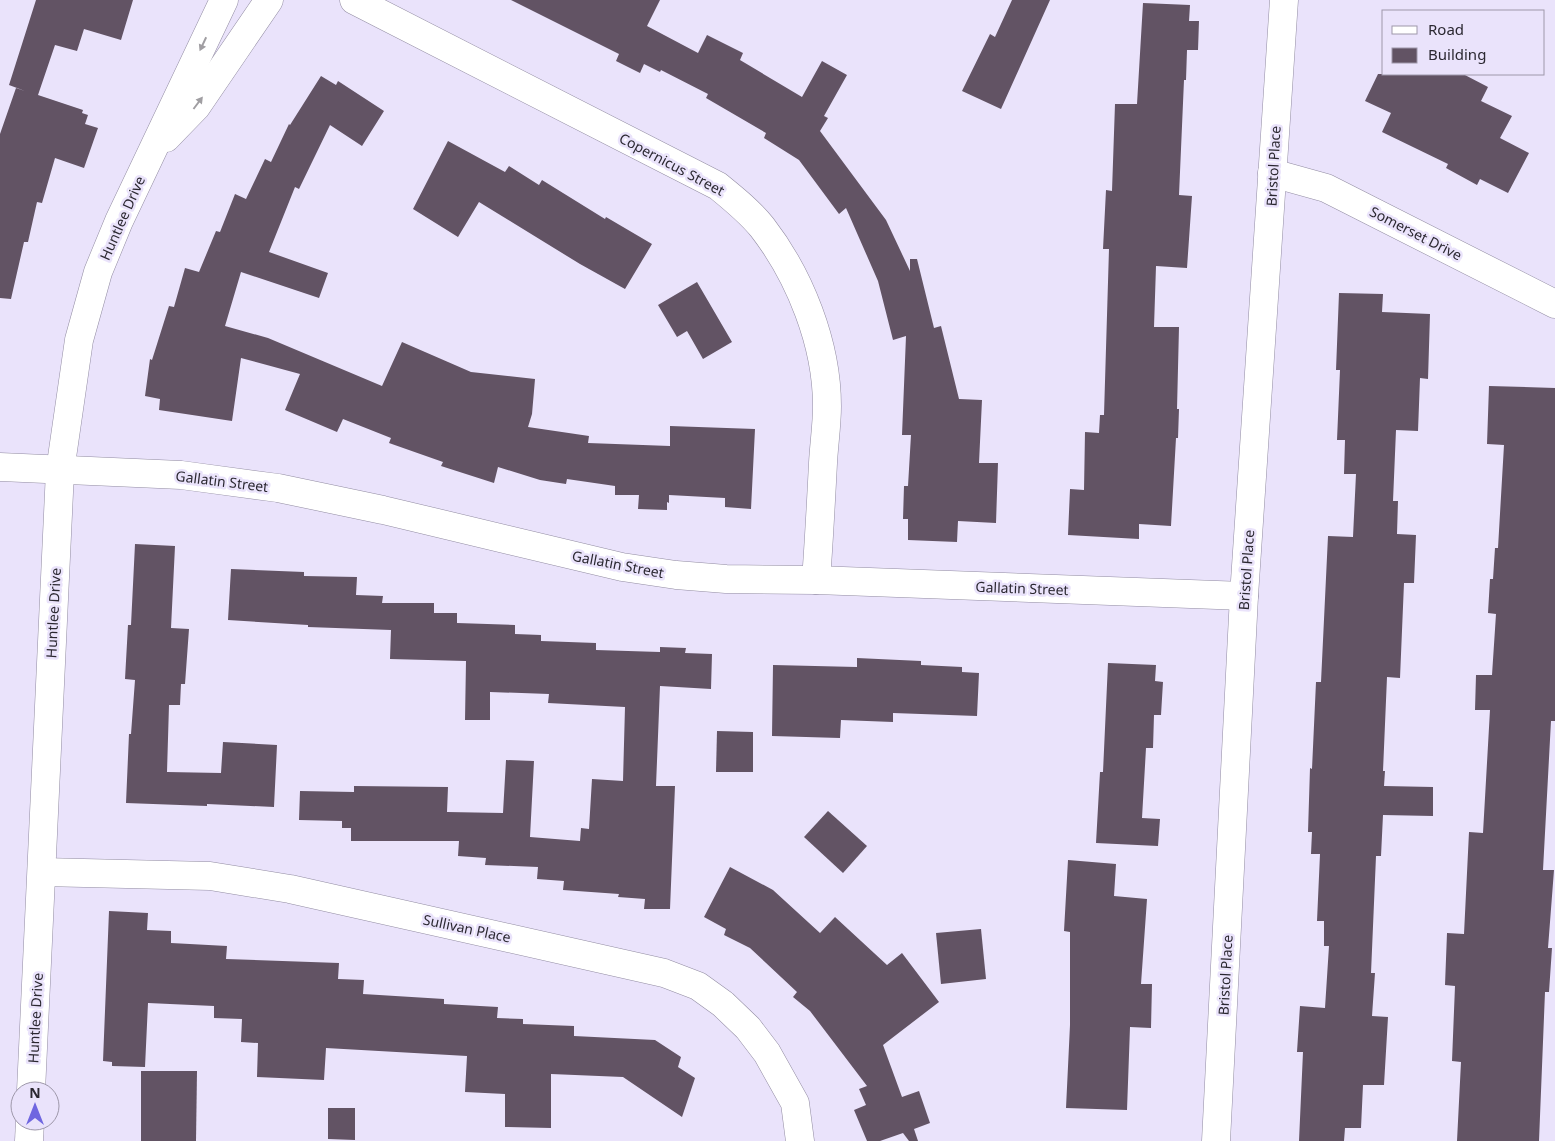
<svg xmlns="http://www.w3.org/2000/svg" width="1555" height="1141" viewBox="0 0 1555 1141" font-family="'Noto Sans',sans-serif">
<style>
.building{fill:#625364}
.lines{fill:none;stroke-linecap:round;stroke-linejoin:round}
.minor-casing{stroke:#928ca2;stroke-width:29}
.minor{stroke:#fff;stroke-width:28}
.oneway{fill:#a09ea2}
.labels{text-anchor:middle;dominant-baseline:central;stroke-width:5;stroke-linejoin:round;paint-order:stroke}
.street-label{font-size:14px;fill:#2b2831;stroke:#eae3fb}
</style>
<rect width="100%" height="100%" fill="#eae3fb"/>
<g class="building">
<path d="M36,0H133L121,40L84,29L77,51L55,45L38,95L83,110L82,113L88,115L85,124L98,128L84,168L55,158L42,203L37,202L28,242H24L11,299L0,298V134L16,88L25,91L9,85Z"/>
<path d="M511,0H660L647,26L698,53L707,35L743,53L740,60L802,97L822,61L847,75L824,116L828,118L820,131L886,220L910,271V259H917L934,328L941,326L959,399L982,400L979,463H998L996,523L958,521L957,542L908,540V519H903L904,486H908L911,435H902L906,336L893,340L878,281L846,208L839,214L799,160L764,138L766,133L706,98L708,94L661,70L660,72L644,64L640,73L616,61L619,54Z"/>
<path d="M1012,0H1050L1001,109L962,91L990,34L995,37Z"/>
<path d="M1143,3L1190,5L1189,21H1199L1198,50H1187L1186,80H1184L1179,195L1192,196L1187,268L1156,266L1154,327H1179L1177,409H1179L1178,438H1176L1171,526L1139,524V539L1068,535L1070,489L1084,490L1085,432L1099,433L1100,415H1104L1109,249H1103L1106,190L1112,191L1115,104H1137Z"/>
<path d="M1378,74H1463L1488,87L1481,101L1512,116L1500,138L1529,153L1508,193L1480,179L1477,185L1446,168L1448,164L1382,132L1391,113L1365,101Z"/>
<path d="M321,76L336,85L338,81L384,111L362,146L330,125L299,189L295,187L269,252L328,273L319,298L241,272L225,326L268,338L382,386L402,342L471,372L535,379L532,414L528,427L589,436L588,443L670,446V426L755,429L751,509L725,507V498L669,495V503L667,502V510L638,509L639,495H615V486L567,479L566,484L540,480L498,467L494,483L441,466L443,462L389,443L391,438L343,419L337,432L285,410L300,374L241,358L232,421L159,410L160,399L145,396L150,359L152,360L169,306L174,307L185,268L199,272L216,231L220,232L235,194L246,199L265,159L271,162L289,124L290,125Z"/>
<path d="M448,141L505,172L509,166L539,185L542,180L605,219L606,217L652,244L625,289L580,264L479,202L458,237L413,209Z"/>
<path d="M697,282L732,342L703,359L687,331L677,337L658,305Z"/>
<path d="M1339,293L1383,294L1382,312L1430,314L1428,379L1420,378L1418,431L1396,430L1393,501H1398L1397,534L1416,535L1414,583H1404L1400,678L1387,677L1383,771H1385L1384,786L1433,787V816L1383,815L1381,856H1376L1371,973H1375L1372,1016L1388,1017L1384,1085H1363L1361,1128H1345L1344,1141H1299L1303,1052H1297L1300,1006L1325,1008L1329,946H1324V921H1317L1320,854H1311L1312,832H1308L1310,768L1312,769L1316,682H1321L1328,536L1353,537L1356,474H1344L1345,440H1337L1340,370H1336Z"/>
<path d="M1489,386L1555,388V721H1551L1543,870H1554L1548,948H1552L1549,992H1545L1539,1141H1457L1461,1062L1452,1061L1455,986L1445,985L1447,933L1464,934L1469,832L1483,833L1490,710H1475L1476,675H1492L1496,614L1488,613L1490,579H1493L1495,548H1498L1504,445L1487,444Z"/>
<path d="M135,544L175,546L171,628L189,629L185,684H181L180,705H169L167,772L221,773L223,742L277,745L274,807L207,804V806L126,803L129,734H131L135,680L125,679L128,625H131Z"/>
<path d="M231,569L304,572V576L357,577L356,595L383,596L382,603H434V613H457V623L515,625V634L541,635V641L596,643V650L660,652V647L686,648L685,653L712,654L711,689L660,686L656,786H675L670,909H644L645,899L618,897L619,894L563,890L564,881L537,879L538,867L485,865L486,858L458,856L459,841H351V828H342V821L299,820L300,791L354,792V786L448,787L447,812L503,813L506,760L534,761L530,837L580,841L581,828L589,829L592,779L623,781L625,707L548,703L549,694L490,692V720H465L466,661L390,659L391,630L308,627V625L228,620Z"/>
<path d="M857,658L921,661V665L962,667V672L979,673L977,716L893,713V722L841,720L840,738L772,736L773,665L857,667Z"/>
<path d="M1108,663L1156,665L1155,681L1163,682L1161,715H1154L1153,748H1146L1142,818L1160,819L1158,846L1096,843L1100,772H1103Z"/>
<path d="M717,731L753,732V772H716Z"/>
<path d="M828,811L867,846L843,873L804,837Z"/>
<path d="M1068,860L1116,864L1114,896L1147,899L1141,984H1152L1151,1028L1130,1027L1127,1110L1066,1108L1070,1025V932L1064,931Z"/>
<path d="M730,867L773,890L820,933L835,917L887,965L902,953L939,1002L883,1045L902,1097L919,1091L930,1123L914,1129L918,1141H909L903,1133L880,1141H867L854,1110L866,1105L859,1089L867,1086L810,1011L793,997L797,992L750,948L724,935L726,929L704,917Z"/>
<path d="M109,911L148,913L147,930L171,931V943L227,946L226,959L339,963L338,979L364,980L363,994L444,999V1004L498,1007L497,1018L523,1019V1024L574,1026V1036L655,1040L681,1057L678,1067L695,1078L682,1117L623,1077L551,1074V1128L505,1127V1094L465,1092L467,1056L326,1048L324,1080L257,1077L258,1043L241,1042L242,1019L214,1018V1006L148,1003L145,1067L112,1066V1062L103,1061Z"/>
<path d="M981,929L986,979L941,984L936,933Z"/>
<path d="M141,1071H197L196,1141H141Z"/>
<path d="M328,1108H355V1140L328,1139Z"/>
</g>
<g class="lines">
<defs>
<g id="minor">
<path d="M354,0L718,186C734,199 749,211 762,227C800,276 827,344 827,406C827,425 824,444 823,463C821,502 819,541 816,580"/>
<path d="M166,138L196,107L269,0"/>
<path d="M1272,173L1326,188L1555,304"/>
<path d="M0,467L181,475L278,488L383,510L622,567L676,575L726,579L816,580L1244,596"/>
<path d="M42,872L210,876L290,889L664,973L698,986L723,1004L748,1028L767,1053L795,1103L800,1141"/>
<path d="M31,1091L60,471L79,340L98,272L119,221L224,0"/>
<path d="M29,1141L30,1121"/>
<path d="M1216,1141L1244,596L1284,0"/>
</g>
</defs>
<use href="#minor" class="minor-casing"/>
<use href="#minor" class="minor"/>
</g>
<defs><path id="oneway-solid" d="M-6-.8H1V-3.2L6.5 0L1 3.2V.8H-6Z" transform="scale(1.25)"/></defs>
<g class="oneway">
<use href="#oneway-solid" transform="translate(203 44) rotate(115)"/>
<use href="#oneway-solid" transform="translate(198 103) rotate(-53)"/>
</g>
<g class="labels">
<g class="street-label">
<text transform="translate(672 164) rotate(28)">Copernicus Street</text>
<text transform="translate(1273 166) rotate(-87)">Bristol Place</text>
<text transform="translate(122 218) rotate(-66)">Huntlee Drive</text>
<text transform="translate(1416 233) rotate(27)">Somerset Drive</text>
<text transform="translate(222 481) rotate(7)">Gallatin Street</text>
<text transform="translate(618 564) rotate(11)">Gallatin Street</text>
<text transform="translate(1246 570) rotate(-86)">Bristol Place</text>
<text transform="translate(1022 588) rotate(2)">Gallatin Street</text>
<text transform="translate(53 613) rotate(-87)">Huntlee Drive</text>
<text transform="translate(467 928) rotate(12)">Sullivan Place</text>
<text transform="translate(1225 975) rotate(-87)">Bristol Place</text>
<text transform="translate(35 1018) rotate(-87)">Huntlee Drive</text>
</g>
</g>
<rect x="1382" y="10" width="162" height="65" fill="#eae3fb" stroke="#9e98aa"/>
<rect x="1392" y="26" width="25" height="8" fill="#ffffff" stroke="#9e98aa"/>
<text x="1428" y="35" font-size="15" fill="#2b2831">Road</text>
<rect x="1392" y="48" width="25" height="15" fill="#625364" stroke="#9e98aa"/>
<text x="1428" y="60" font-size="15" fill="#2b2831">Building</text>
<g transform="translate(35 1106)"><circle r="24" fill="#eae3fb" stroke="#9e98aa"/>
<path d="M0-4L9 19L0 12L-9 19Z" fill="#6f66e0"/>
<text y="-8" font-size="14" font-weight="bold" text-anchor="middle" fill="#2b2831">N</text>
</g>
</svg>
